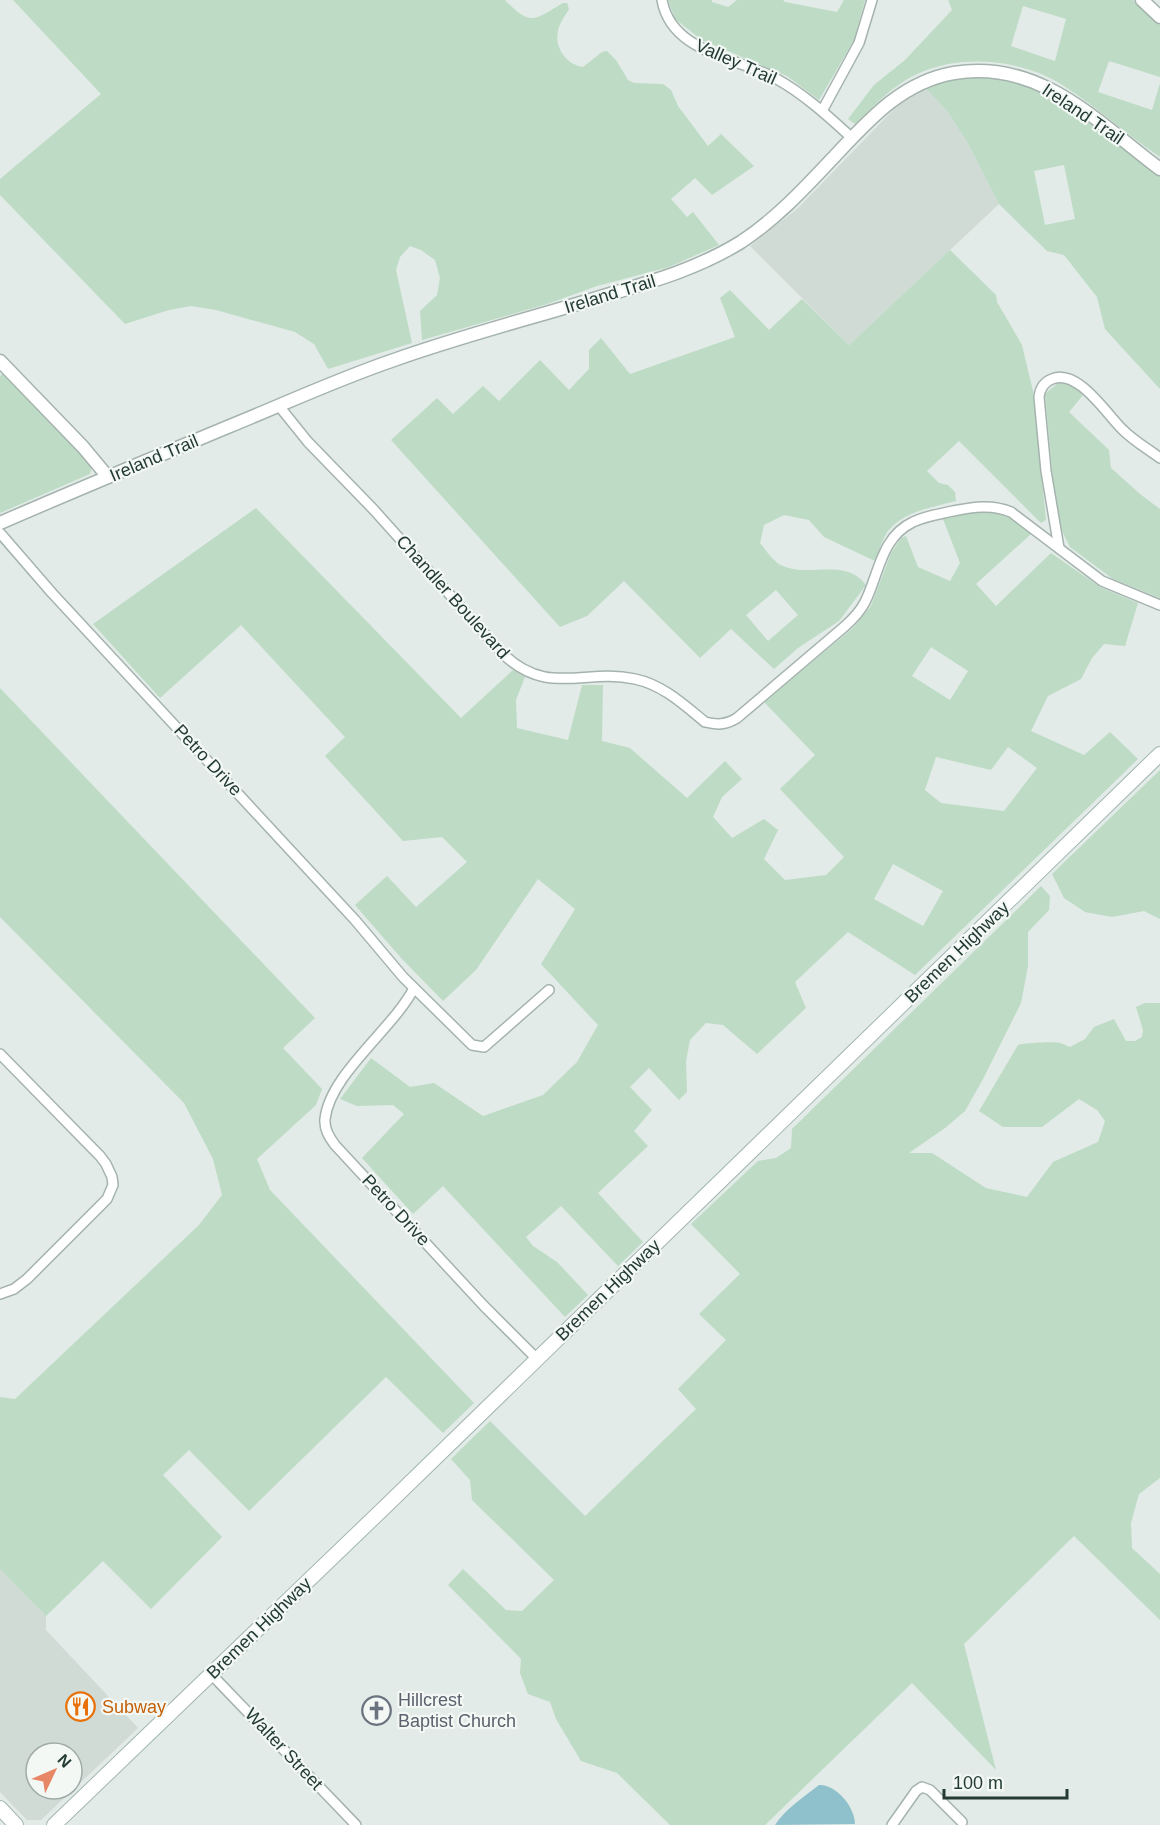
<svg xmlns="http://www.w3.org/2000/svg" width="1160" height="1825" viewBox="0 0 1160 1825" font-family="Helvetica,sans-serif">
<style>
.built{fill:#d1dbd6;fill-rule:evenodd}
.green{fill:#bddbc5;fill-rule:evenodd}
.water{fill:#8fc1cc}
.lines{fill:none;stroke-linecap:round;stroke-linejoin:round}
.minor-casing{stroke:#a5b3ae;stroke-width:12}
.tertiary-casing{stroke:#a5b3ae;stroke-width:15}
.secondary-casing{stroke:#a2b6af;stroke-width:16}
.minor{stroke:#fff;stroke-width:9}
.tertiary{stroke:#fff;stroke-width:12}
.secondary{stroke:#fff;stroke-width:14}
.labels{text-anchor:middle;dominant-baseline:central;stroke-width:4.5;stroke-linejoin:round;paint-order:stroke}
.street-label{font-size:18px;fill:#243b35;stroke:#f3f8f5}
.worship-label{font-size:18px;fill:#5b616d;stroke:#f3f8f5;text-anchor:start}
.food-label{font-size:18px;fill:#c56008;stroke:#f3f8f5;text-anchor:start}
</style>
<rect width="100%" height="100%" fill="#e2ebe7"/>
<g class="built">
<path d="M926,87L947,111L967,142L999,204L849,345L750,246L797,209L897,106Z"/>
<path d="M0,1569L46,1616V1630L138,1728L41,1820H27L0,1792ZM36,1753H72V1789H36Z"/>
</g>
<g class="green">
<path d="M13,0H505C531,27 534,20 563,3H567L569,9C565,16 559,24 558,31C554,48 567,65 583,67L602,52L607,51L616,60L628,80L634,83L663,84L671,90L678,106L708,146L721,134L754,166L712,195L695,178L671,199L687,217L693,212L719,245L669,267L597,286L547,304L422,340L420,311L437,295L440,278L435,260L421,250L410,246L400,257L396,270L412,343L328,369L314,344L295,332L216,310L191,306L169,310L125,324L0,195V179L101,94Z"/>
<path d="M668,0H712V2L728,7L737,0H783L785,2L837,12L844,0H865L854,40L819,100L787,76L702,40L675,19Z"/>
<path d="M948,0H1133L1160,25V77L1109,61L1098,92L1152,110L1160,83V157C1127,135 1098,108 1064,86C1023,59 960,53 915,75C892,86 873,107 855,124L848,119L874,85L905,60L952,10ZM1023,6L1066,19L1055,61L1011,46Z"/>
<path d="M970,77L996,78L1027,85L1060,98L1160,176V389L1105,329L1097,297L1064,255L1047,251L999,204L967,142L947,111L926,88L945,81ZM1064,165L1075,219L1045,225L1034,171Z"/>
<path d="M950,250L996,295L997,302L1022,345L1033,391L1046,520L1041,523L959,441L927,471L939,483L948,485L955,492L956,501C933,507 904,511 888,531C882,539 879,552 875,561L824,537L809,520L784,515L764,525L760,543C766,550 774,563 783,566C810,578 845,557 866,585L839,621L798,648L774,669L731,629L700,658L624,581L587,616L560,627L391,440L437,398L453,414L483,386L499,401L540,360L569,390L589,369V350L601,338L630,374L735,337L720,298L730,290L769,330L802,299L849,345ZM776,590L798,615L768,641L746,615Z"/>
<path d="M4,372L92,467L90,474L0,513V376Z"/>
<path d="M1059,382L1072,385L1083,395L1069,412L1109,450L1111,468L1140,494L1160,509V598L1113,579L1070,547L1061,529L1053,481L1045,394Z"/>
<path d="M256,508L461,718L513,670L525,677L516,700L517,728L568,740L582,685H603L602,741L630,748L687,798L725,761L742,779L722,797L713,817L732,838L764,819L778,830L764,859L785,880L826,875L844,857L780,789L815,755L764,702L854,627L871,606L891,553L901,538L906,536L918,567L950,581L960,563L943,519C959,515 989,508 1004,514C1014,518 1023,528 1031,534L976,584L996,606L1051,553L1100,587L1138,603L1125,646L1104,644L1092,658L1081,679L1048,696L1031,731L1084,755L1110,732L1138,759L915,975L848,932L795,982L806,1008L757,1054L723,1025L706,1023L690,1040L686,1061L687,1092L679,1100L649,1068L630,1087L652,1110L634,1131L648,1146L598,1193L643,1242L618,1266L561,1206L526,1237L533,1246L557,1262L588,1295L565,1317L443,1186L413,1214L362,1158L404,1114L393,1105L357,1106L340,1099L371,1058L410,1087L434,1083L483,1116L543,1095L577,1062L598,1025L541,964L575,909L538,879L476,970L443,1001L402,959L355,905L387,876L416,907L467,862L442,837L403,841L325,756L345,737L241,625L160,698L93,624ZM931,647L968,671L950,700L912,676ZM1008,747L1037,768L1004,811L941,803L925,790L936,757L991,770ZM893,864L943,891L923,926L874,899Z"/>
<path d="M0,688L315,1018L283,1048L322,1089L316,1105L257,1159L270,1190L474,1403L443,1433L386,1377L249,1511L189,1450L163,1475L222,1537L151,1609L103,1561L46,1616L0,1569V1397L15,1399L199,1225L222,1195L213,1159L184,1103L0,917Z"/>
<path d="M1160,770V919L1144,911L1112,917L1085,912L1064,898L1052,874Z"/>
<path d="M1041,886L1050,896L1049,910L1028,932V966L1021,1003L983,1079L965,1111L945,1128L909,1153H932L986,1188L1027,1197L1053,1162L1098,1142L1105,1121L1097,1110L1079,1099L1042,1127H1003L979,1111L1018,1045C1023,1043 1056,1041 1060,1043C1064,1044 1067,1046 1070,1047L1085,1039L1094,1027L1114,1019L1126,1041H1135L1142,1037L1143,1030L1136,1007L1145,1003H1160V1478L1139,1494L1131,1523L1132,1548L1160,1574V1620L1074,1536L964,1644L996,1770L912,1683L765,1825H670L617,1773L581,1761L556,1719L550,1702L528,1694L520,1673L521,1659L448,1585L463,1569L506,1610L522,1611L554,1580L472,1500L470,1480L451,1459L490,1421L585,1516L696,1409L678,1389L726,1340L699,1314L740,1274L691,1224L758,1161L776,1158L791,1148L792,1129Z"/>
</g>
<path class="water" d="M819,1785C836,1784 855,1807 855,1824L775,1825C785,1809 804,1797 819,1785Z"/>
<g class="lines">
<defs>
<g id="minor">
<path d="M662,0C671,52 735,57 775,78C804,94 828,116 852,138"/>
<path d="M822,111L859,43L872,0"/>
<path d="M279,406L308,442L374,510L503,654C548,697 584,668 635,679C663,685 683,704 705,722C717,725 726,725 737,718L844,627C852,620 860,612 865,602C879,574 881,537 913,522C925,516 940,514 953,511C973,507 992,504 1011,512L1102,581L1160,605"/>
<path d="M0,533L52,593L355,920L403,977L472,1045L484,1047L549,990"/>
<path d="M1059,548L1046,471L1039,397C1040,389 1044,382 1052,379C1078,368 1107,415 1123,430C1134,441 1148,449 1160,458"/>
<path d="M414,988C393,1029 330,1074 325,1119C324,1129 329,1137 335,1145L484,1306L537,1359"/>
<path d="M0,1054L100,1156L106,1164L112,1177L113,1185L107,1199L27,1279L14,1289L0,1294"/>
<path d="M211,1674L356,1825"/>
<path d="M892,1825L916,1791L922,1787L930,1790L962,1822"/>
</g>
<g id="tertiary">
<path d="M1142,0L1160,17"/>
<path d="M0,361L83,447L108,477"/>
<path d="M0,523C76,490 153,458 230,426C284,404 338,379 394,360C464,335 536,317 607,295C654,281 699,268 741,242C776,219 804,189 833,158C867,122 901,82 954,73C1040,59 1096,121 1160,169"/>
</g>
<g id="secondary">
<path d="M0,1808L16,1825"/>
<path d="M54,1825L387,1505L1160,754"/>
</g>
</defs>
<use href="#minor" class="minor-casing"/>
<use href="#tertiary" class="tertiary-casing"/>
<use href="#secondary" class="secondary-casing"/>
<use href="#minor" class="minor"/>
<use href="#tertiary" class="tertiary"/>
<use href="#secondary" class="secondary"/>
</g>
<defs>
<symbol id="restaurant-ring" viewBox="-11 -11 22 22"><circle r="9.5" fill="#f3f8f5" stroke="#e8710a" stroke-width="1.5"/><path d="M-5-6h1v4h1v-4h1v4h1v-4h1v5L-1.5 .5V6h-2V.5L-5-1ZM5-6V6H3V1.5H1.5Q1.5-4 5-6Z" fill="#e8710a"/></symbol>
<symbol id="church-ring" viewBox="-11 -11 22 22"><circle r="9.5" fill="#f3f8f5" stroke="#6b7280" stroke-width="1.5"/><path d="M-1.2-6h2.4v3.5h3.3v2.4h-3.3V6h-2.4V-.1h-3.3v-2.4h3.3Z" fill="#6b7280"/></symbol>
</defs>
<g fill-rule="evenodd">
<use href="#restaurant-ring" x="64" y="1690" width="33" height="33"/>
<use href="#church-ring" x="360" y="1694" width="33" height="33"/>
</g>
<g class="labels">
<g class="street-label">
<text transform="translate(736 62) rotate(24)">Valley Trail</text>
<text transform="translate(1083 114) rotate(34)">Ireland Trail</text>
<text transform="translate(610 294) rotate(-17)">Ireland Trail</text>
<text transform="translate(154 458) rotate(-23)">Ireland Trail</text>
<text transform="translate(453 597) rotate(48)">Chandler Boulevard</text>
<text transform="translate(208 760) rotate(47)">Petro Drive</text>
<text transform="translate(957 952) rotate(-44)">Bremen Highway</text>
<text transform="translate(396 1210) rotate(47)">Petro Drive</text>
<text transform="translate(608 1290) rotate(-44)">Bremen Highway</text>
<text transform="translate(259 1628) rotate(-44)">Bremen Highway</text>
<text transform="translate(284 1749) rotate(47)">Walter Street</text>
</g>
<g class="worship-label">
<text x="398" y="1700">Hillcrest<tspan x="398" dy="21">Baptist Church</tspan></text>
</g>
<g class="food-label">
<text x="102" y="1707">Subway</text>
</g>
</g>
<g transform="translate(54 1771) rotate(46)"><circle r="28" fill="#f3f8f5" stroke="#a0aca8" stroke-width="1.5"/>
<path d="M0-4.5L10 22L0 15L-10 22Z" fill="#e78765"/>
<text y="-9" font-size="16" font-weight="bold" text-anchor="middle" fill="#243b35">N</text>
</g>
<path d="M944 1789v9h123v-9" fill="none" stroke="#243b35" stroke-width="3"/>
<text x="953" y="1789" font-size="18" fill="#243b35" stroke="#f3f8f5" stroke-width="4.5" paint-order="stroke">100 m</text>
</svg>
